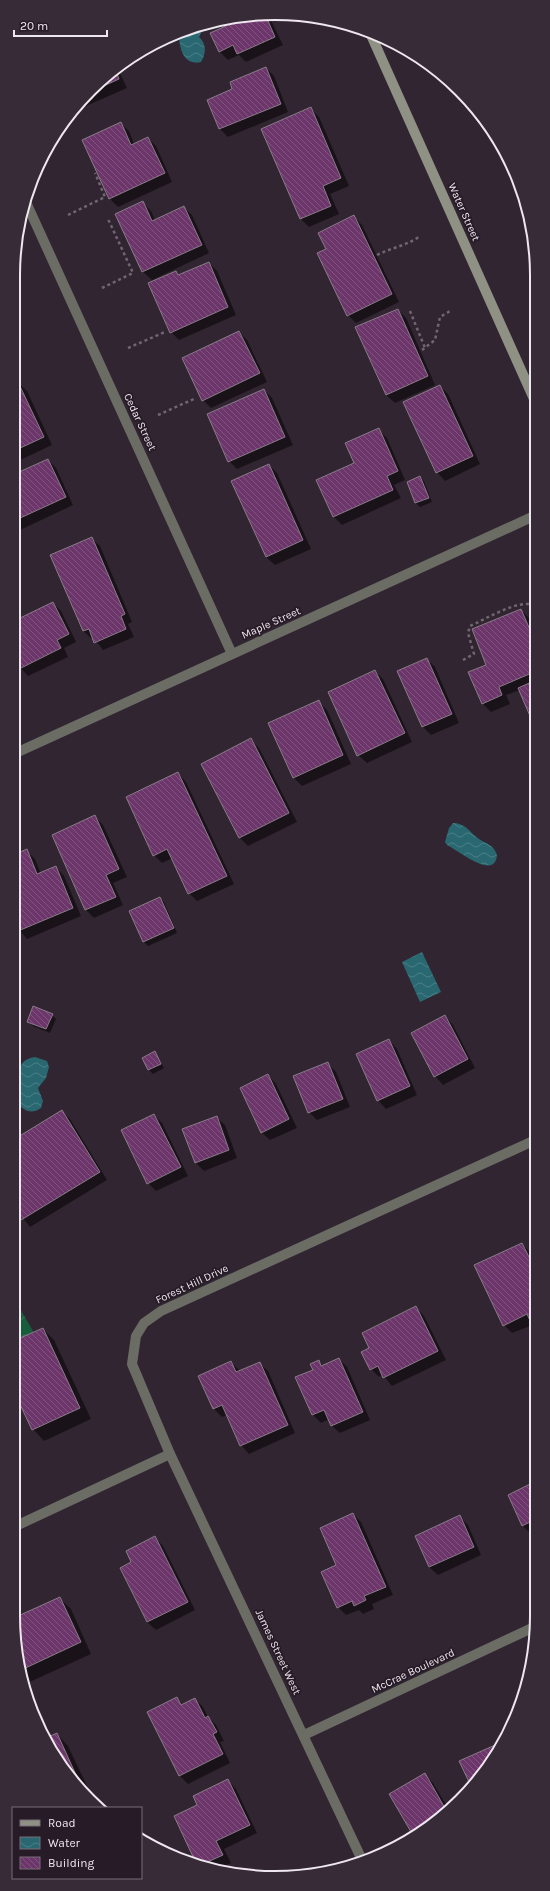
<svg xmlns="http://www.w3.org/2000/svg" width="550" height="1891" viewBox="0 0 550 1891" font-family="Karla,sans-serif">
<style>
.forest{fill:url(#forest-crowns)}
.water{fill:url(#water-waves)}
.shadow{fill:#0007}
.building{fill:url(#building-back-hatch);stroke:#897b88}
.lines{fill:none;stroke-linecap:round;stroke-linejoin:round}
.path{stroke:#706670;stroke-width:2.5;stroke-dasharray:3 3;stroke-linecap:butt}
.street{stroke:#6b6c64;stroke-width:10}
.secondary{stroke:#909185;stroke-width:10}
.labels{text-anchor:middle;dominant-baseline:central;stroke-width:3.5;stroke-linejoin:round;paint-order:stroke}
.street-label{font-size:11px;fill:#efe7ef;stroke:#261b26}
.rim{fill:none;stroke:#efe7ef;stroke-width:2}
</style>
<defs>
<pattern id="forest-crowns" width="20" height="18" patternUnits="userSpaceOnUse"><rect width="20" height="18" fill="#185d3b"/><path d="M2 6a3 3 0 1 1 6 0M12 15a3 3 0 1 1 6 0" fill="none" stroke="#3a7458"/></pattern>
<pattern id="water-waves" width="16" height="10" patternUnits="userSpaceOnUse"><rect width="16" height="10" fill="#2a6871"/><path d="M0 5q4-4 8 0t8 0" fill="none" stroke="#497e86"/></pattern>
<pattern id="building-back-hatch" width="6" height="6" patternUnits="userSpaceOnUse"><rect width="6" height="6" fill="#6c366b"/><path d="M-1 5l2 2M0 0l6 6M5-1l2 2" fill="none" stroke="#815380"/></pattern>
</defs>
<rect width="100%" height="100%" fill="#302530"/>
<path class="forest" d="M18,1305L38,1340L18,1348Z"/>
<g class="water">
<path d="M199,25L202,31L199,37C207,44 206,54 201,62C182,66 179,46 179,32Z"/>
<path d="M453,823C466,823 470,833 479,839C488,845 493,844 497,855C495,881 459,851 447,845L445,842L449,828Z"/>
<path d="M422,952L441,992L420,1002L402,962Z"/>
<path d="M35,1057L47,1061L49,1067L46,1078L38,1088L43,1101L41,1108C32,1114 26,1112 18,1104C16,1087 13,1059 35,1057Z"/>
</g>
<g class="shadow">
<path d="M268,14L283,45L246,62L239,55L228,60L220,52L227,27L223,18Z"/>
<path d="M117,67L127,88L77,110L75,107L90,90Z"/>
<path d="M266,68L274,76L288,112L228,137L220,129L208,100L234,89Z"/>
<path d="M311,109L319,117L349,186L330,194L339,214L309,227L301,219Z"/>
<path d="M120,123L129,131L134,144L148,138L156,146L172,182L118,207L110,199L84,140Z"/>
<path d="M142,202L151,211L155,220L183,207L192,215L209,253L152,280L143,272L117,214Z"/>
<path d="M353,216L362,225L399,302L356,323L348,315L327,249Z"/>
<path d="M209,263L217,271L236,315L179,340L171,332L176,272L179,276Z"/>
<path d="M398,310L406,318L435,385L395,403L386,395L356,328Z"/>
<path d="M239,332L247,340L267,382L211,408L203,400Z"/>
<path d="M18,383L27,391L52,445L18,461Z"/>
<path d="M440,386L448,394L480,464L445,481L437,472Z"/>
<path d="M264,390L272,398L293,445L237,469L229,461Z"/>
<path d="M378,429L387,438L405,480L394,485L401,498L342,525L334,517L356,463Z"/>
<path d="M48,460L56,468L73,505L18,531V467L22,471Z"/>
<path d="M269,465L277,473L311,549L275,565L266,557Z"/>
<path d="M420,477L424,481L432,502L420,507L416,503L408,482Z"/>
<path d="M91,538L100,546L132,622L128,624L134,637L103,650L94,638L92,639L83,631Z"/>
<path d="M53,603L61,611L76,642L64,648L68,657L28,676L18,665V620Z"/>
<path d="M521,610L529,618L534,629V719L530,715L520,690L506,695L510,704L491,712L483,704L488,666Z"/>
<path d="M427,659L435,667L459,723L431,735L423,727Z"/>
<path d="M375,671L383,679L412,742L367,763L358,755Z"/>
<path d="M318,701L327,710L351,764L302,786L294,778Z"/>
<path d="M251,740L259,748L297,822L248,846L240,838L202,764Z"/>
<path d="M178,773L186,782L234,884L197,901L189,893L173,858L162,863L154,855Z"/>
<path d="M95,817L103,825L127,877L113,883L123,905L94,918L86,910L53,835Z"/>
<path d="M26,850L35,859L41,874L56,867L64,876L81,916L27,939L18,928V854Z"/>
<path d="M160,898L164,902L177,933L148,946L144,942L130,911Z"/>
<path d="M52,1015L56,1019L50,1033L33,1026L28,1022Z"/>
<path d="M445,1016L453,1025L475,1068L443,1085L435,1076Z"/>
<path d="M389,1040L397,1049L417,1095L386,1109L378,1100Z"/>
<path d="M155,1053L164,1068L153,1074L149,1070Z"/>
<path d="M327,1063L336,1072L350,1107L317,1120L309,1112Z"/>
<path d="M268,1075L276,1084L297,1128L270,1140L261,1132Z"/>
<path d="M62,1111L70,1119L107,1180L30,1227L18,1212V1138Z"/>
<path d="M154,1115L162,1123L188,1176L156,1191L148,1183Z"/>
<path d="M216,1117L225,1125L237,1158L204,1171L196,1163L183,1130Z"/>
<path d="M522,1244L530,1252L533,1258V1325L512,1333L504,1325Z"/>
<path d="M416,1307L424,1316L446,1360L392,1386L383,1375L379,1377L371,1369V1349Z"/>
<path d="M43,1329L54,1340L91,1419L44,1441L33,1429L18,1397V1340Z"/>
<path d="M339,1359L347,1367L370,1420L340,1433L331,1425L329,1419L321,1423L313,1415L297,1378L314,1370L319,1362L323,1366Z"/>
<path d="M231,1362L240,1371L259,1363L268,1371L295,1433L249,1454L241,1445L227,1415L222,1417L214,1409L200,1376Z"/>
<path d="M532,1484V1533L531,1534L523,1526L509,1495Z"/>
<path d="M353,1514L361,1522L393,1595L372,1604L374,1609L363,1614L359,1610L346,1615L338,1607V1566Z"/>
<path d="M459,1516L468,1525L481,1555L438,1575L429,1567Z"/>
<path d="M155,1538L163,1546L195,1610L156,1630L147,1622L121,1568L133,1562Z"/>
<path d="M59,1598L71,1609L91,1654L23,1685L18,1667V1617Z"/>
<path d="M177,1698L183,1705L195,1699L203,1707L208,1717L216,1725L224,1741L220,1742L230,1763L188,1784L180,1776L149,1713Z"/>
<path d="M57,1734L68,1746L87,1786L78,1789L47,1739Z"/>
<path d="M425,1774L433,1783L448,1808L435,1824Z"/>
<path d="M228,1780L236,1789L257,1833L224,1849L231,1863L221,1868L196,1861L198,1805Z"/>
</g>
<g class="building">
<path d="M265,14L275,37L237,54L233,45L219,52L210,33L226,26L222,18Z"/>
<path d="M266,67L281,104L219,129L207,100L232,89L230,82Z"/>
<path d="M115,69L119,79L86,94L90,90Z"/>
<path d="M311,107L341,178L323,186L331,206L300,219L261,129Z"/>
<path d="M121,122L131,145L148,137L165,173L109,199L82,140Z"/>
<path d="M143,201L152,221L184,206L202,245L142,272L115,214Z"/>
<path d="M354,215L392,294L347,316L317,253L326,249L318,233Z"/>
<path d="M209,262L228,307L170,333L148,283L176,271L178,275Z"/>
<path d="M398,309L428,376L386,395L355,327Z"/>
<path d="M239,331L260,373L202,401L182,358Z"/>
<path d="M18,382L44,437L18,449Z"/>
<path d="M440,385L473,456L436,473L403,402Z"/>
<path d="M264,389L285,437L228,462L207,414Z"/>
<path d="M379,428L398,471L387,476L393,490L333,517L316,480L354,463L345,443Z"/>
<path d="M48,459L66,497L18,519V470L19,472Z"/>
<path d="M269,464L303,540L266,557L231,481Z"/>
<path d="M420,476L429,498L415,503L407,482Z"/>
<path d="M92,537L125,614L121,616L126,629L94,643L89,629L83,631L50,555Z"/>
<path d="M53,602L69,634L57,640L61,648L19,669L18,619Z"/>
<path d="M521,609L534,639V672L499,687L502,695L482,704L468,672L486,665L472,629Z"/>
<path d="M427,658L452,714L422,727L397,671Z"/>
<path d="M375,670L405,733L357,756L328,692Z"/>
<path d="M534,681V714L530,716L518,688Z"/>
<path d="M319,700L343,755L293,778L268,723Z"/>
<path d="M251,738L289,813L239,838L201,764Z"/>
<path d="M178,772L227,876L188,894L167,849L153,856L126,797Z"/>
<path d="M95,815L119,869L106,875L116,897L85,910L52,835Z"/>
<path d="M27,849L37,874L56,866L73,908L18,931V853Z"/>
<path d="M160,897L174,928L143,942L129,911Z"/>
<path d="M33,1006L53,1014L46,1029L27,1022Z"/>
<path d="M445,1015L468,1059L434,1077L411,1033Z"/>
<path d="M389,1039L410,1086L377,1101L356,1054Z"/>
<path d="M155,1051L161,1064L148,1070L142,1058Z"/>
<path d="M328,1062L343,1099L308,1113L293,1076Z"/>
<path d="M268,1074L289,1119L261,1133L240,1088Z"/>
<path d="M62,1110L100,1172L21,1220L18,1214V1137Z"/>
<path d="M154,1114L181,1167L147,1184L121,1130Z"/>
<path d="M217,1116L229,1150L195,1163L182,1129Z"/>
<path d="M522,1243L533,1265V1327L527,1314L503,1326L474,1265Z"/>
<path d="M416,1306L438,1351L383,1378L378,1366L370,1370L361,1352L369,1348L362,1333Z"/>
<path d="M43,1328L80,1408L32,1430L18,1400V1339Z"/>
<path d="M339,1358L363,1412L331,1426L324,1410L312,1415L295,1377L313,1370L310,1364L319,1360L321,1366Z"/>
<path d="M231,1361L236,1372L260,1362L288,1425L240,1446L222,1405L213,1409L198,1376Z"/>
<path d="M532,1483V1521L522,1526L508,1495Z"/>
<path d="M353,1513L386,1587L364,1596L366,1600L354,1606L352,1601L337,1608L321,1572L336,1565L320,1528Z"/>
<path d="M460,1515L474,1547L429,1567L415,1536Z"/>
<path d="M155,1536L188,1602L147,1622L120,1568L131,1562L126,1551Z"/>
<path d="M60,1597L81,1642L19,1671L18,1616Z"/>
<path d="M177,1697L181,1705L195,1698L205,1718L208,1716L217,1732L213,1734L223,1754L179,1776L147,1712Z"/>
<path d="M57,1733L76,1775L71,1777L46,1738Z"/>
<path d="M502,1742V1747L470,1784L459,1761Z"/>
<path d="M425,1773L446,1810L435,1824L414,1837L389,1794Z"/>
<path d="M228,1779L250,1825L216,1841L223,1855L205,1863L195,1861L174,1816L197,1805L193,1796Z"/>
</g>
<g class="lines">
<g class="path">
<path d="M68,215L105,197L95,173"/>
<path d="M377,255C391,248 405,246 419,237"/>
<path d="M102,288L133,273L109,221L106,222"/>
<path d="M410,311L425,348"/>
<path d="M128,348L165,332"/>
<path d="M422,350L435,340L440,317L452,310"/>
<path d="M158,415L196,398"/>
<path d="M463,660L474,654L468,633L470,626C486,619 518,599 534,605"/>
</g>
<g class="street">
<path d="M25,200L232,654"/>
<path d="M18,752L534,516"/>
<path d="M18,1525L170,1454"/>
<path d="M304,1735L532,1628"/>
<path d="M363,1862L170,1454L132,1364L136,1336L144,1323L161,1311L533,1141"/>
</g>
<path class="secondary" d="M371,35L534,399"/>
</g>
<g class="labels">
<g class="street-label">
<text transform="translate(464 212) rotate(66)">Water Street</text>
<text transform="translate(140 422) rotate(65)">Cedar Street</text>
<text transform="translate(271 623) rotate(-24)">Maple Street</text>
<text transform="translate(192 1284) rotate(-25)">Forest Hill Drive</text>
<text transform="translate(278 1652) rotate(65)">James Street West</text>
<text transform="translate(413 1671) rotate(-25)">McCrae Boulevard</text>
</g>
</g>
<path d="M0 0H550V1891H0ZM275 20H275A255 255 0 0 1 530 275V1616A255 255 0 0 1 275 1871H275A255 255 0 0 1 20 1616V275A255 255 0 0 1 275 20Z" fill="#362b36" fill-rule="evenodd"/>
<path class="rim" d="M275 20H275A255 255 0 0 1 530 275V1616A255 255 0 0 1 275 1871H275A255 255 0 0 1 20 1616V275A255 255 0 0 1 275 20Z"/>
<rect x="12" y="1807" width="130" height="72" fill="#261b26" stroke="#766d76"/>
<rect x="20" y="1820" width="20" height="6" fill="#909185" stroke="#766d76"/>
<text x="48" y="1827" font-size="12" fill="#efe7ef">Road</text>
<rect x="20" y="1837" width="20" height="12" fill="url(#water-waves)" stroke="#766d76"/>
<text x="48" y="1847" font-size="12" fill="#efe7ef">Water</text>
<rect x="20" y="1857" width="20" height="12" fill="url(#building-back-hatch)" stroke="#766d76"/>
<text x="48" y="1867" font-size="12" fill="#efe7ef">Building</text>
<path d="M14 30v6h93v-6" fill="none" stroke="#efe7ef" stroke-width="2"/>
<text x="20" y="30" font-size="12" fill="#efe7ef" stroke="#261b26" stroke-width="3" paint-order="stroke">20 m</text>
</svg>
